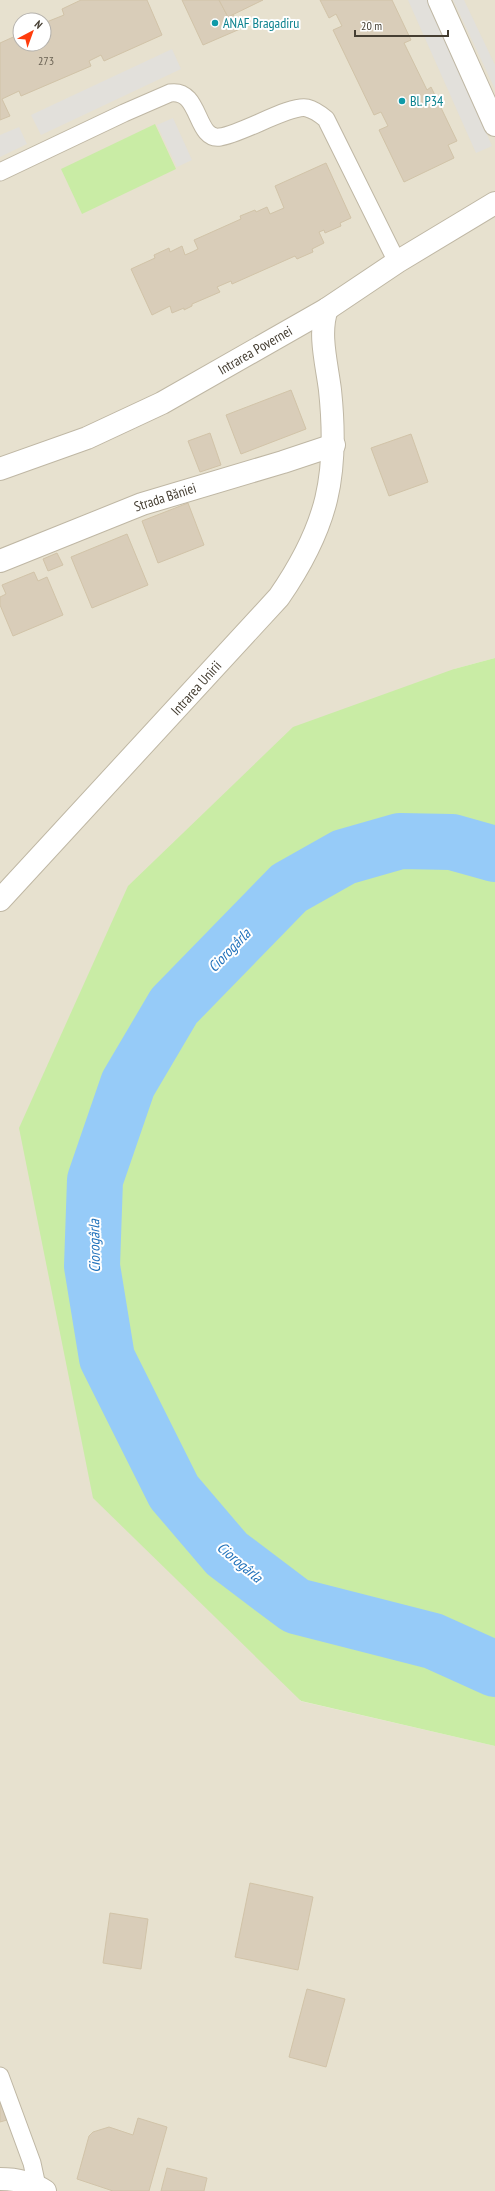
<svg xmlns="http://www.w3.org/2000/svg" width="495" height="2191" viewBox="0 0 495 2191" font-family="'PT Sans Narrow',sans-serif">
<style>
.residential{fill:#e7e1cf;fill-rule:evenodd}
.green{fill:#c9eca5}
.parking{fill:#e2e0db}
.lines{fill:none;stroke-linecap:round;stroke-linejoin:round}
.river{stroke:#96cbf8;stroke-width:56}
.building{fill:#d9cdb9;stroke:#d1c3a8}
.lane-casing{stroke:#bfb7a4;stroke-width:19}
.street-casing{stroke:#bfb7a4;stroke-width:24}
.lane{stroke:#fff;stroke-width:17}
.street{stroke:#fff;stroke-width:22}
.culture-dot{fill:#0f9aa8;stroke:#fff;stroke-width:1.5}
.labels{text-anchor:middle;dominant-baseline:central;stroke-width:4;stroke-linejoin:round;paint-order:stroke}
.number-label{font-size:12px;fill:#6a6254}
.culture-label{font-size:14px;fill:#0d838f;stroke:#fff;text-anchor:start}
.street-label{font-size:14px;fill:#453e32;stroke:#fff}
.water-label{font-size:15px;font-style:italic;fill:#2172bb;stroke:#fff}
</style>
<rect width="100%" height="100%" fill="#f3eee1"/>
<path class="residential" d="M0,0H495V658L454,669L300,1701L495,1746V2191H0ZM20,20H44V44H20Z"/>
<g class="green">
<path d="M155,124L176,169L82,214L61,169Z"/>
<path d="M495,658V1746L301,1701L93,1498L19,1128L128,886L293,727L454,669Z"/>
</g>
<g class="parking">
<path d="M408,0H428L492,146L476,153Z"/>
<path d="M453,0H464L495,65V89Z"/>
<path d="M172,49L181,69L41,135L31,115Z"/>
<path d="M173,118L192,160L177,167L157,125Z"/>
<path d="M19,127L27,144L0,157V135Z"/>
</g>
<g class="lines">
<path class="river" d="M495,854L452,842L400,841L344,857L289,888L174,1006L128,1084L95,1180L92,1266L107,1358L174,1492L227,1554L296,1606L433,1641L495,1669"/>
</g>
<g class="building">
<path d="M81,0H147L162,35L104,61L101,55L89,61L91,66L21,96L19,91L2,99L10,116L0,120V43L20,34V44H44V23L64,15L62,9Z"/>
<path d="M182,0H219L228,17L233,14L240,29L203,45Z"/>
<path d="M219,0H263L228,17Z"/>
<path d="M320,0H392L411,40L404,43L427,90L431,87L457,141L448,145L454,158L404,182L379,130L388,126L381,112L374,115L333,30L342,26L336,14L329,18Z"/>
<path d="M326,163L351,218L340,223L341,226L325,233L324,230L319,232L324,243L312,249L313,252L297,259L295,256L232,284L231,281L217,287L220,292L192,304V306L184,310V308L172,313L170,306L152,315L131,269L155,258L154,255L169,248L170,252L182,246L185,255L192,252L198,249L194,240L241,219L240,216L255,210L256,212L267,207L270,214L284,208L275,186Z"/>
<path d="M291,390L306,429L241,454L226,415Z"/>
<path d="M210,433L221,465L200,472L188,441Z"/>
<path d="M411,434L428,482L389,496L371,448Z"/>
<path d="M188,503L204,545L158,563L142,521Z"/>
<path d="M127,534L148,585L92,608L71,557Z"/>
<path d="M57,553L63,565L48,571L43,559Z"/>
<path d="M34,572L38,581L47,577L63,615L13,636L0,605V597L6,594L2,585Z"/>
<path d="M250,1883L313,1897L298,1970L235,1957Z"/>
<path d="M110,1913L148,1919L141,1969L103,1963Z"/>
<path d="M307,1989L345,1999L326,2067L289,2057Z"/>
<path d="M0,2101L7,2120L0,2122Z"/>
<path d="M138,2118L167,2127L149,2191H113L77,2179L89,2136L93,2132L109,2127L133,2135Z"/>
<path d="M167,2168L207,2178L204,2191H161Z"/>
</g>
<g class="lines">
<defs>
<g id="lane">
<path d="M0,172L124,113L170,93C201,88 195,141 220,137C242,134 291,104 307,108C315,110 320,114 326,119L397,262"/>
<path d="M0,2076L32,2163L37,2186"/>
</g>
<g id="street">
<path d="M439,0L495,125"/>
<path d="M0,469L87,438L162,403L327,309L397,262L495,203"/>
<path d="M0,561L142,504L283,462L334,445"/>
<path d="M0,900L279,597C328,526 339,475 330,390C327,365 318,333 327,309"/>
<path d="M0,2179C16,2179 31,2182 45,2191"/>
</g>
</defs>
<use href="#lane" class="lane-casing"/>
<use href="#street" class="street-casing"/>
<use href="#lane" class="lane"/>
<use href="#street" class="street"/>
</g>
<g class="culture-dot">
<circle cx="215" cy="23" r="4"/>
<circle cx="402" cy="101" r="4"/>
</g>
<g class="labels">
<g class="number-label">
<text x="46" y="60">273</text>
</g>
<g class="culture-label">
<text x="223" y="23">ANAF Bragadiru</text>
<text x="410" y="101">Bl. P34</text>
</g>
<g class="street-label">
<text transform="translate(255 350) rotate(-30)">Intrarea Povernei</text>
<text transform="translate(165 497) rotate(-18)">Strada Băniei</text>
<text transform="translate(196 688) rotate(-48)">Intrarea Unirii</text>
</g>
<g class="water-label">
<text transform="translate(229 950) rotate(-46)">Ciorogârla</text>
<text transform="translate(94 1246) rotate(-91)">Ciorogârla</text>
<text transform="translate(240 1562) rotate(40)">Ciorogârla</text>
</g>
</g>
<g transform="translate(32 32) rotate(41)"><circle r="19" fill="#ffffff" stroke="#b5b2ad"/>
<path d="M0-3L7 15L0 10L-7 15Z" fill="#ff3c0c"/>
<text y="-6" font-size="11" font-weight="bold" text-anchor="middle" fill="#453e32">N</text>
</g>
<path d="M355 30v6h93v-6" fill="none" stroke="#453e32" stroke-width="2"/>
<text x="361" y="30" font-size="12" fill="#453e32" stroke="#ffffff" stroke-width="3" paint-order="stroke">20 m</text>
</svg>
